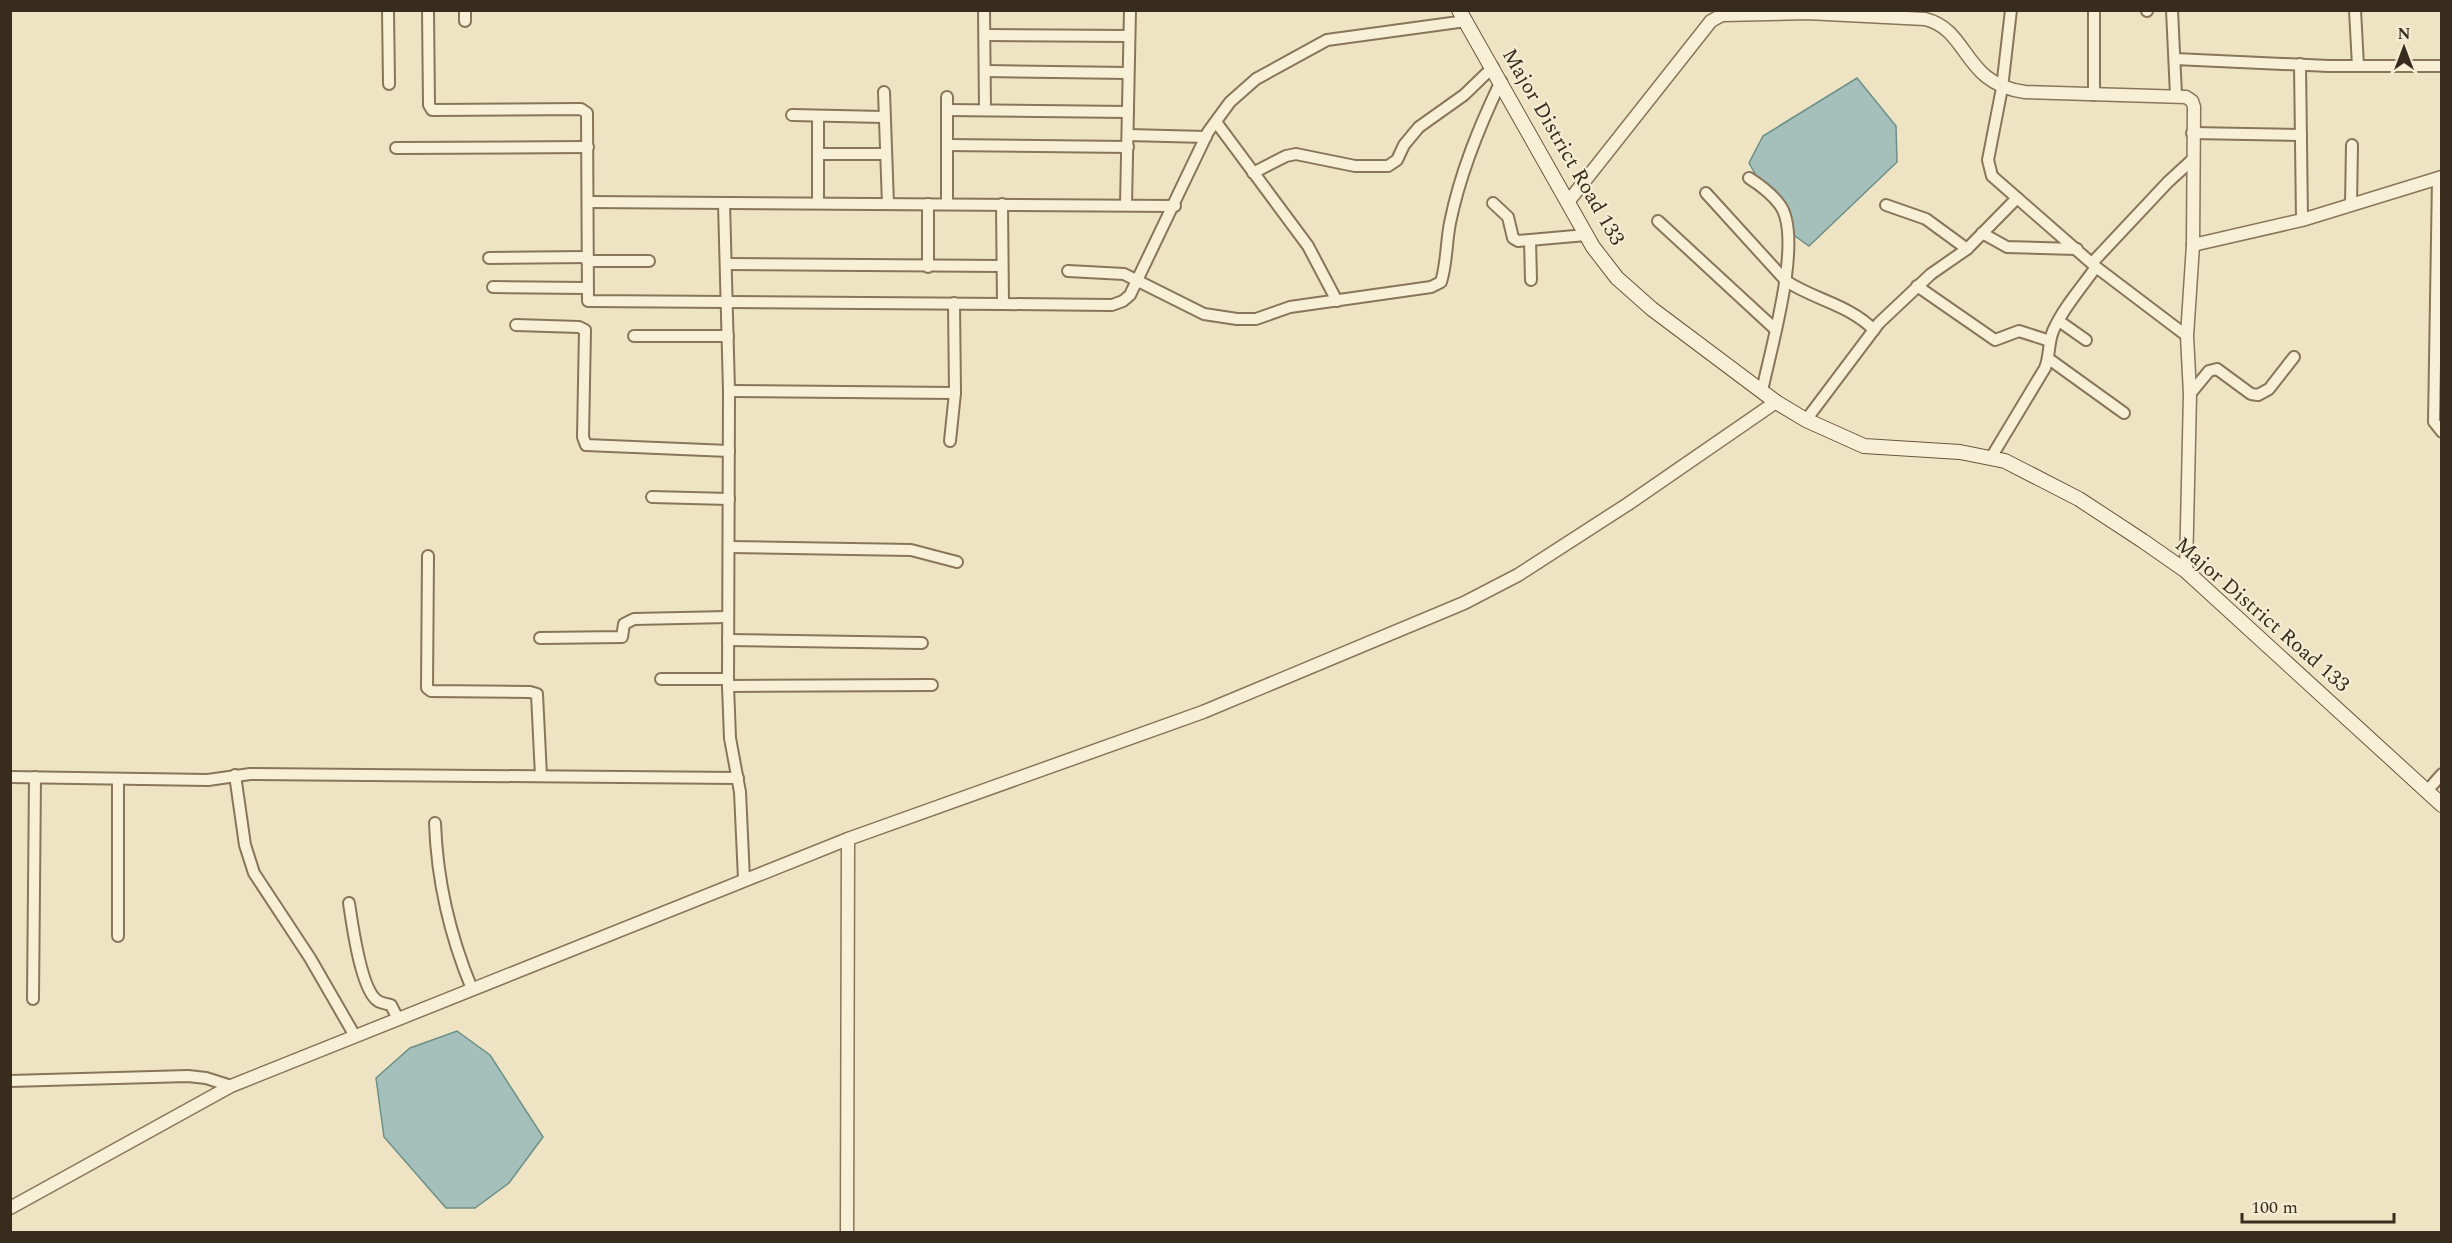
<svg xmlns="http://www.w3.org/2000/svg" width="2452" height="1243" viewBox="0 0 2452 1243" font-family="Spectral,serif">
<style>
.water{fill:#a5c0ba;stroke:#6c8f88;stroke-width:1.5}
.lines{fill:none;stroke-linecap:round;stroke-linejoin:round}
.minor-casing{stroke:#88755a;stroke-width:14}
.tertiary-casing{stroke:#88755a;stroke-width:15}
.secondary-casing{stroke:#69563d;stroke-width:16}
.minor{stroke:#f8f0d6;stroke-width:10}
.tertiary{stroke:#f8f0d6;stroke-width:12}
.secondary{stroke:#f8f0d6;stroke-width:14}
.labels{text-anchor:middle;dominant-baseline:central;stroke-width:4.5;stroke-linejoin:round;paint-order:stroke}
.street-label{font-size:21px;fill:#382c1e;stroke:#f5edd3}
</style>
<rect width="100%" height="100%" fill="#eee4c3"/>
<g class="water">
<path d="M1857,78L1896,126L1897,162L1809,246L1788,231L1749,163L1763,136Z"/>
<path d="M457,1031L490,1055L543,1137L509,1183L475,1208H446L384,1137L376,1078L410,1048Z"/>
</g>
<g class="lines">
<defs>
<g id="minor">
<path d="M388,10L389,84"/>
<path d="M428,10L429,105L432,110L581,109L587,113L588,301L1003,304L1002,204"/>
<path d="M984,10L985,110"/>
<path d="M2011,10L2002,88L1988,160L1992,176L2096,267L2187,336"/>
<path d="M2094,10V95"/>
<path d="M2147,10V11"/>
<path d="M2172,10L2176,95"/>
<path d="M2355,10L2358,66"/>
<path d="M465,21V10"/>
<path d="M985,35L1129,36"/>
<path d="M2175,59L2329,66H2442"/>
<path d="M2300,64L2302,220"/>
<path d="M985,71L1128,73"/>
<path d="M884,92L888,204"/>
<path d="M947,97V204"/>
<path d="M947,110L1128,112"/>
<path d="M792,115L884,117"/>
<path d="M818,116V203"/>
<path d="M1216,122L1308,246L1337,301"/>
<path d="M2192,133L2301,135"/>
<path d="M1128,135L1206,137"/>
<path d="M947,145L1128,147"/>
<path d="M396,148L588,147"/>
<path d="M819,154H886"/>
<path d="M1253,173L1286,156L1296,154L1355,166H1388L1397,160L1404,145L1419,127L1464,95L1493,67"/>
<path d="M1749,178C1760,185 1772,194 1780,205C1804,238 1770,351 1762,391"/>
<path d="M2438,178L2434,422L2442,432"/>
<path d="M1706,193L1786,281C1815,300 1850,305 1874,330"/>
<path d="M588,202L1175,206"/>
<path d="M724,203L729,391L728,686L730,738L740,792L744,879"/>
<path d="M1493,203L1508,217L1513,238L1518,241L1586,235"/>
<path d="M928,204V267"/>
<path d="M1126,205L1130,10"/>
<path d="M1886,205L1926,219L1967,249L2017,198"/>
<path d="M2351,205L2352,145"/>
<path d="M1658,221L1775,329"/>
<path d="M1982,233L2007,247L2077,249"/>
<path d="M1530,240L1531,280"/>
<path d="M489,258L587,257"/>
<path d="M587,261H649"/>
<path d="M2092,263L2168,182L2192,160"/>
<path d="M726,264L1002,266"/>
<path d="M1068,271L1124,274L1204,314L1237,319H1256L1290,307L1431,287L1441,282C1447,263 1446,243 1450,223C1460,173 1479,127 1501,81"/>
<path d="M1917,286L1995,340L2019,331L2050,341"/>
<path d="M493,287L586,288"/>
<path d="M1003,304L1112,305L1123,301L1130,295L1208,132L1230,102L1256,79L1327,40L1466,21"/>
<path d="M2059,321L2086,340"/>
<path d="M516,325L579,327L585,330L583,437L586,445L729,451"/>
<path d="M634,336H728"/>
<path d="M2049,359L2124,413"/>
<path d="M729,391L955,393"/>
<path d="M2190,394L2209,371L2217,369L2251,394L2258,395L2269,389L2294,357"/>
<path d="M1806,420L1879,323L1931,274L1967,249"/>
<path d="M950,441L955,393L954,303"/>
<path d="M1992,456L2045,368C2050,356 2048,343 2053,331C2063,308 2082,287 2096,267"/>
<path d="M652,497L729,499"/>
<path d="M729,547L911,550L957,562"/>
<path d="M428,556L427,688L431,691L530,692L537,694L541,776"/>
<path d="M540,638L622,637L624,624L634,619L728,617"/>
<path d="M728,640L922,643"/>
<path d="M661,679H728"/>
<path d="M728,686L932,685"/>
<path d="M235,775L245,845L254,873L310,958L355,1036"/>
<path d="M10,777L208,780L250,774L738,778"/>
<path d="M2427,791L2442,774"/>
<path d="M435,823C437,880 450,936 472,989"/>
<path d="M349,903C352,923 361,991 378,1001C381,1003 387,1004 391,1005L398,1019"/>
<path d="M118,936V779"/>
<path d="M33,999L35,777"/>
<path d="M10,1081L188,1076L206,1078L231,1086"/>
</g>
<g id="tertiary">
<path d="M1568,202L1711,21L1722,15L1807,13L1925,19C1970,30 1962,84 2025,92L2186,97L2192,101L2194,107L2193,245L2187,336L2190,394L2186,571"/>
<path d="M2193,245L2302,220L2442,177"/>
<path d="M10,1208L231,1086L848,839L1203,712L1464,603L1518,575L1628,504L1776,402"/>
<path d="M847,1232L848,839"/>
</g>
<path id="secondary" d="M1459,10L1593,247L1617,278L1652,309L1776,402L1806,420L1864,446L1960,452L2005,461L2079,499L2143,541L2186,571L2442,805"/>
</defs>
<use href="#minor" class="minor-casing"/>
<use href="#tertiary" class="tertiary-casing"/>
<use href="#secondary" class="secondary-casing"/>
<use href="#minor" class="minor"/>
<use href="#tertiary" class="tertiary"/>
<use href="#secondary" class="secondary"/>
</g>
<g class="labels">
<g class="street-label">
<text transform="translate(1563 147) rotate(60)">Major District Road 133</text>
<text transform="translate(2262 615) rotate(41)">Major District Road 133</text>
</g>
</g>
<rect width="2452" height="1243" fill="none" stroke="#382c1e" stroke-width="24"/>
<g transform="translate(2404 48)" stroke="#f5edd3" stroke-width="4.5" paint-order="stroke">
<path d="M0-4.5L10 22L0 15L-10 22Z" fill="#382c1e"/>
<text y="-9" font-size="16" font-weight="bold" text-anchor="middle" fill="#382c1e">N</text>
</g>
<path d="M2242 1213v9h152v-9" fill="none" stroke="#382c1e" stroke-width="3"/>
<text x="2251" y="1213" font-size="18" fill="#382c1e" stroke="#f5edd3" stroke-width="4.5" paint-order="stroke">100 m</text>
</svg>
